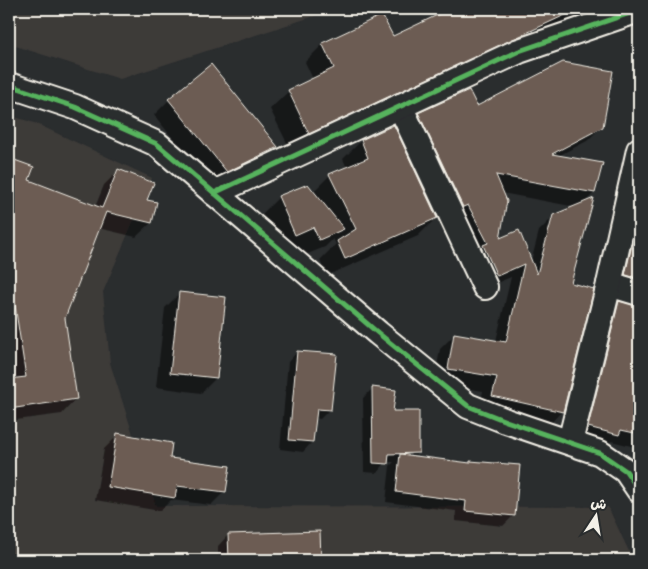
<svg xmlns="http://www.w3.org/2000/svg" width="648" height="569" viewBox="0 0 648 569" font-family="'Architects Daughter','Playpen Sans Arabic',sans-serif">
<style>
.built{fill:#3e3b39}
.shadow{fill:#0007;fill-rule:evenodd}
.building{fill:#6c5c53;stroke:#f4f1e8}
.lines{fill:none;stroke-linecap:round;stroke-linejoin:round}
.minor-casing{stroke:#f4f1e8;stroke-width:28}
.minor{stroke:#2a2d2e;stroke-width:24}
.cycleway-casing{stroke:#2a2d2e;stroke-width:8}
.cycleway{stroke:#56b35d;stroke-width:5}
</style>
<rect width="100%" height="100%" fill="#2a2d2e"/>
<filter id="ink" filterUnits="userSpaceOnUse"><feTurbulence type="fractalNoise" baseFrequency=".02" numOctaves="2"/><feDisplacementMap in="SourceGraphic" scale="10" xChannelSelector="R" yChannelSelector="G"/><feConvolveMatrix kernelMatrix="1 2 1 2 8 2 1 2 1" color-interpolation-filters="sRGB"/></filter>
<g filter="url(#ink)">
<g class="built">
<path d="M9,9H336L120,79L9,44Z"/>
<path d="M9,115L37,124L152,178L103,292L110,363L156,506L608,507L633,560H9Z"/>
</g>
<g class="shadow">
<path d="M450,9H595L505,53L291,151L270,109L289,91L313,79L305,62L323,44L392,38Z"/>
<path d="M169,100L276,147L262,162L211,186L154,115Z"/>
<path d="M477,108L602,126L587,141L558,156L601,164L594,193L583,204L570,284L562,411L548,426L479,410L483,391L434,383L440,349L455,334L496,341L511,277L482,289L405,128L419,114ZM502,193L576,207L554,216L539,231L531,262L498,240Z"/>
<path d="M361,141L436,218L418,236L326,276L320,260L336,244L333,239L325,247L300,257L295,245L277,252L261,215L279,197L313,192L330,175L347,168L343,159Z"/>
<path d="M9,159L32,168L28,181L95,207L104,185L118,171L146,201L155,203L151,223L136,237L98,228L64,318L76,399L62,414L9,421Z"/>
<path d="M639,175V298L614,286Z"/>
<path d="M180,293L216,378L201,393L156,387L165,308Z"/>
<path d="M619,303L639,307V448L611,441L607,446L577,439L608,314Z"/>
<path d="M297,352L330,409L320,419L314,418L312,442L303,452L280,449L288,362Z"/>
<path d="M373,388L392,413L418,453L413,457L468,464L470,462L514,515L503,526L455,521L456,511L386,502L390,466L394,462H386L377,473L364,472L363,398Z"/>
<path d="M118,435L168,459L225,491L211,505L171,500L160,511L95,500L104,449Z"/>
<path d="M9,469L13,487L9,492Z"/>
<path d="M319,533L320,560H218V546L228,535Z"/>
</g>
<g class="building">
<path d="M450,9H578L309,134L288,90L334,68L322,43L382,15L393,36Z"/>
<path d="M563,62L613,71L603,127L552,154L603,163L595,193L496,175L507,201L500,238L519,230L537,274L553,215L594,198L571,283L594,289L563,412L492,396L497,377L448,369L454,333L506,342L524,264L497,276L483,245L488,243L468,205L463,207L418,113L469,90L477,106Z"/>
<path d="M211,64L278,147L227,172L168,99Z"/>
<path d="M394,125L437,218L345,259L337,241L356,229L329,174L368,158L361,140Z"/>
<path d="M9,158L34,167L29,180L102,208L118,169L154,183L147,200L157,202L152,223L106,212L65,318L77,399L9,409V379L26,377L9,266Z"/>
<path d="M308,184L344,229L319,240L313,227L295,235L278,196Z"/>
<path d="M638,219L639,220V279L625,275Z"/>
<path d="M179,292L226,297L217,378L170,373Z"/>
<path d="M619,301L639,306V434L621,430L619,435L588,427Z"/>
<path d="M297,351L337,354L331,410L317,409L313,442L289,440Z"/>
<path d="M372,387L396,390L393,411H419V453L389,454L388,464L373,463Z"/>
<path d="M117,433L172,443L170,458L230,466L226,492L177,486L175,498L108,487Z"/>
<path d="M400,454L470,463V461L520,465L515,516L465,511L466,501L396,492Z"/>
<path d="M320,531L321,560H229L228,534Z"/>
</g>
<g class="lines">
<defs>
<g id="minor">
<path d="M9,85L75,107L157,144L378,333L468,406L506,421L600,453L626,471L639,490"/>
<path d="M400,106L485,287"/>
<path d="M214,193L519,51L639,10"/>
<path d="M609,284L639,293"/>
<path d="M570,442L609,284L639,150"/>
</g>
</defs>
<use href="#minor" class="minor-casing"/>
<use href="#minor" class="minor"/>
<defs>
<g id="cycleway">
<path d="M9,85L75,107L157,144L378,333L468,406L506,421L600,453L626,471L639,490"/>
<path d="M214,193L519,51L639,10"/>
</g>
</defs>
<use href="#cycleway" class="cycleway-casing"/>
<use href="#cycleway" class="cycleway"/>
</g>
</g>
<rect width="648" height="569" fill="none" stroke="#2a2d2e" stroke-width="30"/>
<rect x="15" y="15" width="618" height="539" fill="none" stroke="#f4f1e8" stroke-width="2" filter="url(#ink)"/>
<g transform="translate(596 516) rotate(12)" stroke="#2a2d2e" stroke-width="4" paint-order="stroke">
<path d="M0-4L9 19L0 12L-9 19Z" fill="#f4f1e8"/>
<text y="-8" font-size="14" font-weight="bold" text-anchor="middle" fill="#f4f1e8">ش</text>
</g>
</svg>
